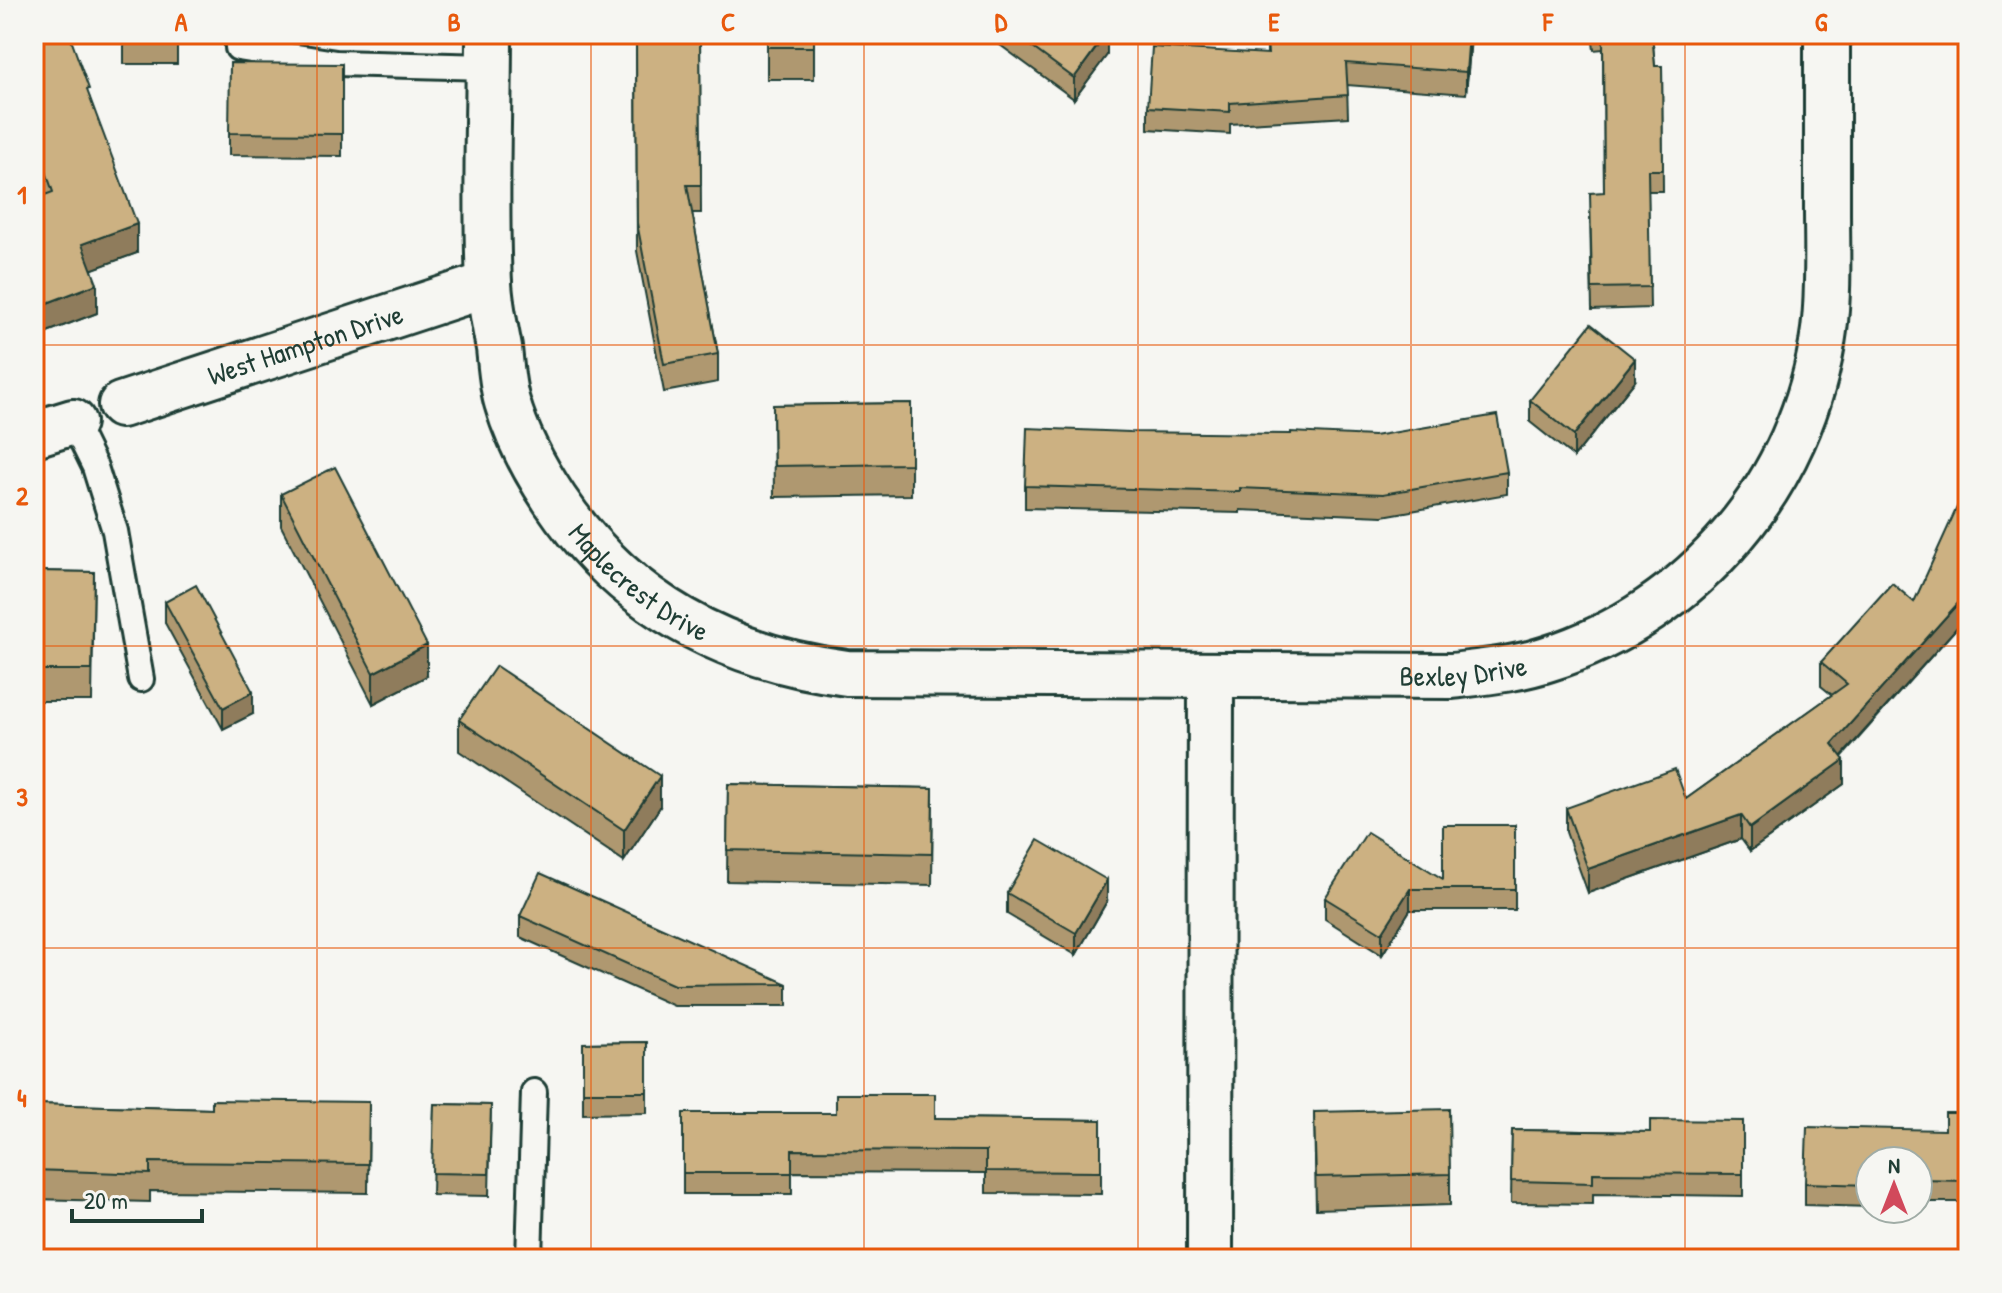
<svg xmlns="http://www.w3.org/2000/svg" width="2002" height="1293" viewBox="0 0 2002 1293" font-family="'Patrick Hand',sans-serif">
<style>
.lines{fill:none;stroke-linecap:round;stroke-linejoin:round}
.lane-casing{stroke:#1f3d34;stroke-width:30}
.street-casing{stroke:#1f3d34;stroke-width:50}
.lane{stroke:#f6f6f2;stroke-width:24}
.street{stroke:#f6f6f2;stroke-width:44}
.wall{fill:#af9870;stroke:#1f3d34;stroke-width:2}
.shaded-wall{fill:#8f7c5b;stroke:#1f3d34;stroke-width:2}
.building{fill:#ccb182;stroke:#1f3d34;stroke-width:2}
.grid{fill:none;stroke:#e8590c;stroke-width:2;stroke-opacity:0.55}
.labels{text-anchor:middle;dominant-baseline:central;stroke-width:8;stroke-linejoin:round;paint-order:stroke}
.street-label{font-size:28px;fill:#1f3d34;stroke:#f6f6f2}
.neatline{fill:none;stroke:#e8590c;stroke-width:3}
.grid-label{font-size:26px;text-anchor:middle;font-weight:bold;fill:#e8590c}
</style>
<rect width="100%" height="100%" fill="#f6f6f2"/>
<filter id="ink" filterUnits="userSpaceOnUse"><feTurbulence type="fractalNoise" baseFrequency=".0125" numOctaves="2"/><feDisplacementMap in="SourceGraphic" scale="16" xChannelSelector="R" yChannelSelector="G"/><feConvolveMatrix kernelMatrix="1 2 1 2 8 2 1 2 1" color-interpolation-filters="sRGB"/></filter>
<g filter="url(#ink)">
<g class="lines">
<defs>
<g id="lane">
<path d="M238,34V48L336,63L489,67"/>
<path d="M73,422L95,467L115,531L141,679"/>
<path d="M529,1259L534,1092"/>
</g>
<g id="street">
<path id="s1" d="M489,34C489,116 485,200 489,283C490,304 495,327 499,348C501,366 502,385 507,402C517,437 535,470 555,500C625,604 724,657 847,673L1452,676C1484,672 1517,669 1547,659C1694,613 1804,483 1824,330C1829,291 1827,249 1827,209C1827,151 1827,92 1827,34"/>
<path id="s2" d="M121,405L489,284"/>
<path d="M34,434L73,422"/>
<path d="M1210,1259L1211,675"/>
</g>
</defs>
<use href="#lane" class="lane-casing"/>
<use href="#street" class="street-casing"/>
<use href="#lane" class="lane"/>
<use href="#street" class="street"/>
</g>
<g class="wall">
<path d="M34,34L89,96L137,253L92,269L97,313L34,337V199L44,195L34,166Z"/>
<rect x="124" y="34" width="53" height="30"/>
<path d="M636,34H700L701,213H692L718,354V382L664,392L637,251Z"/>
<rect x="767" y="34" width="47" height="45"/>
<path d="M985,34H1107V55L1074,99Z"/>
<path d="M1471,34L1466,94L1347,85L1348,117L1230,124V134L1148,129V107L1267,54V40Z"/>
<path d="M1592,34H1652L1655,66H1662L1663,191H1648L1650,308L1592,310L1590,214L1604,192L1603,49L1594,50Z"/>
<path d="M342,64V156L229,155V133Z"/>
<path d="M1635,381L1574,457L1530,422V400Z"/>
<path d="M911,403V495L774,497L773,405Z"/>
<path d="M1507,472V494L1383,516L1240,510V513L1025,508V486Z"/>
<path d="M281,494L427,676L373,704L281,526Z"/>
<path d="M34,571L94,572L92,701H34Z"/>
<path d="M165,602L253,714L223,729L165,623Z"/>
<path d="M1914,602L1968,615L1842,757L1844,784L1750,851L1741,839L1588,893L1566,832V808L1686,799L1832,695L1821,686V662Z"/>
<path d="M459,720L660,807L624,861L459,751Z"/>
<path d="M728,784L933,788L932,885L727,881Z"/>
<path d="M1515,825V910H1410L1382,955L1325,919V898L1443,879Z"/>
<path d="M1007,893L1107,901L1076,955L1007,914Z"/>
<path d="M520,916L787,984V1006H674L520,937Z"/>
<path d="M647,1042V1113L583,1114V1043Z"/>
<path d="M369,1102L368,1193L150,1191V1202L34,1199V1104L212,1109Z"/>
<path d="M434,1104L491,1105L489,1196L432,1195Z"/>
<path d="M1314,1112L1450,1174V1205L1316,1209Z"/>
<path d="M683,1113L935,1118L1101,1120V1194L986,1193V1173L792,1172V1194H683Z"/>
<path d="M1968,1113V1202H1918V1161H1870V1207L1805,1205V1183L1945,1130Z"/>
<path d="M1743,1121V1196L1593,1194V1204L1511,1203L1512,1130L1650,1132Z"/>
</g>
<g class="shaded-wall">
<path d="M1107,34V55L1074,99V78Z"/>
<path d="M1469,34H1471V38L1466,94V72Z"/>
<path d="M137,224V253L82,273V244Z"/>
<path d="M97,284V313L34,337V308Z"/>
<path d="M1635,359V381L1574,457V435Z"/>
<path d="M1968,592V615L1832,767V744Z"/>
<path d="M427,645V676L373,704V673Z"/>
<path d="M253,692V714L223,729V708Z"/>
<path d="M1844,760V784L1750,851V828Z"/>
<path d="M660,776V807L624,861V830Z"/>
<path d="M1741,815V839L1588,893V869Z"/>
<path d="M1107,880V901L1076,955V933Z"/>
<path d="M1410,889V910L1382,955V933Z"/>
</g>
<g class="building">
<path d="M34,34H69L89,89L87,90L137,224L82,244L97,284L34,308V199L53,192L34,137Z"/>
<path d="M636,34H700L701,185H687L718,354L664,364L637,223Z"/>
<rect x="767" y="34" width="47" height="13"/>
<path d="M1014,34H1106L1074,78Z"/>
<path d="M1356,34H1469L1466,72L1346,63L1348,95L1230,103V112L1148,107L1152,47L1268,54L1267,40Z"/>
<path d="M1603,34H1652L1655,66H1662L1663,170H1648L1650,287L1592,288L1590,193L1604,192Z"/>
<path d="M230,63L342,64V134L229,133Z"/>
<path d="M1591,324L1635,359L1574,435L1530,400Z"/>
<path d="M911,403V464L774,466L773,405Z"/>
<path d="M1497,415L1507,472L1383,494L1240,488V492L1025,486L1027,428L1130,432L1291,434V432L1374,436Z"/>
<path d="M335,467L427,645L373,673L281,494Z"/>
<path d="M1968,483V592L1832,744L1844,760L1750,828L1741,815L1588,869L1566,808L1675,769L1686,799L1847,684L1821,662L1892,583L1914,602Z"/>
<path d="M34,571L94,572L92,670H34Z"/>
<path d="M196,585L253,692L223,708L165,602Z"/>
<path d="M496,666L660,776L624,830L459,720Z"/>
<path d="M728,784L933,788L932,854L727,850Z"/>
<path d="M1443,825H1515V889H1410L1382,933L1325,898L1367,832L1443,879Z"/>
<path d="M1038,840L1107,880L1076,933L1007,893Z"/>
<path d="M540,873L787,984L674,985L520,916Z"/>
<path d="M647,1042V1092H583V1043Z"/>
<path d="M836,1094H935V1118L1101,1120V1172L986,1171V1151L792,1150V1173H683V1113H836Z"/>
<path d="M212,1100L369,1102L368,1164L150,1162V1174L34,1170V1104L212,1109Z"/>
<path d="M434,1104L491,1105L489,1174L432,1173Z"/>
<path d="M1449,1109L1450,1174L1316,1177L1314,1112Z"/>
<path d="M1945,1113H1968V1181L1918,1180V1161H1870V1185L1805,1183L1807,1127L1945,1130Z"/>
<path d="M1650,1120L1743,1121V1174L1593,1173V1183L1511,1181L1512,1130L1650,1132Z"/>
</g>
</g>
<path class="grid" d="M317,34V1259M591,34V1259M864,34V1259M1138,34V1259M1411,34V1259M1685,34V1259M34,345H1968M34,646H1968M34,948H1968"/>
<g class="labels">
<g class="street-label">
<text stroke="none"><textPath href="#s2" startOffset="194">West Hampton Drive</textPath></text>
<text stroke="none"><textPath href="#s1" startOffset="598">Maplecrest Drive</textPath></text>
<text stroke="none"><textPath href="#s1" startOffset="1446">Bexley Drive</textPath></text>
</g>
</g>
<rect width="2002" height="1293" fill="none" stroke="#f6f6f2" stroke-width="88"/>
<g transform="translate(1894 1185)"><circle r="38" fill="#f6f6f2" stroke="#a0aca6" stroke-width="2"/>
<path d="M0-6L14 30L0 20L-14 30Z" fill="#d1495b"/>
<text y="-12" font-size="22" font-weight="bold" text-anchor="middle" fill="#1f3d34">N</text>
</g>
<path d="M72 1209v12h130v-12" fill="none" stroke="#1f3d34" stroke-width="4"/>
<text x="84" y="1209" font-size="24" fill="#1f3d34" stroke="#f6f6f2" stroke-width="6" paint-order="stroke">20 m</text>
<rect x="44" y="44" width="1914" height="1205" class="neatline"/>
<g class="grid-label">
<text x="181" y="31">A</text>
<text x="454" y="31">B</text>
<text x="728" y="31">C</text>
<text x="1001" y="31">D</text>
<text x="1274" y="31">E</text>
<text x="1548" y="31">F</text>
<text x="1821" y="31">G</text>
<text x="22" y="204">1</text>
<text x="22" y="505">2</text>
<text x="22" y="806">3</text>
<text x="22" y="1107">4</text>
</g>
</svg>
